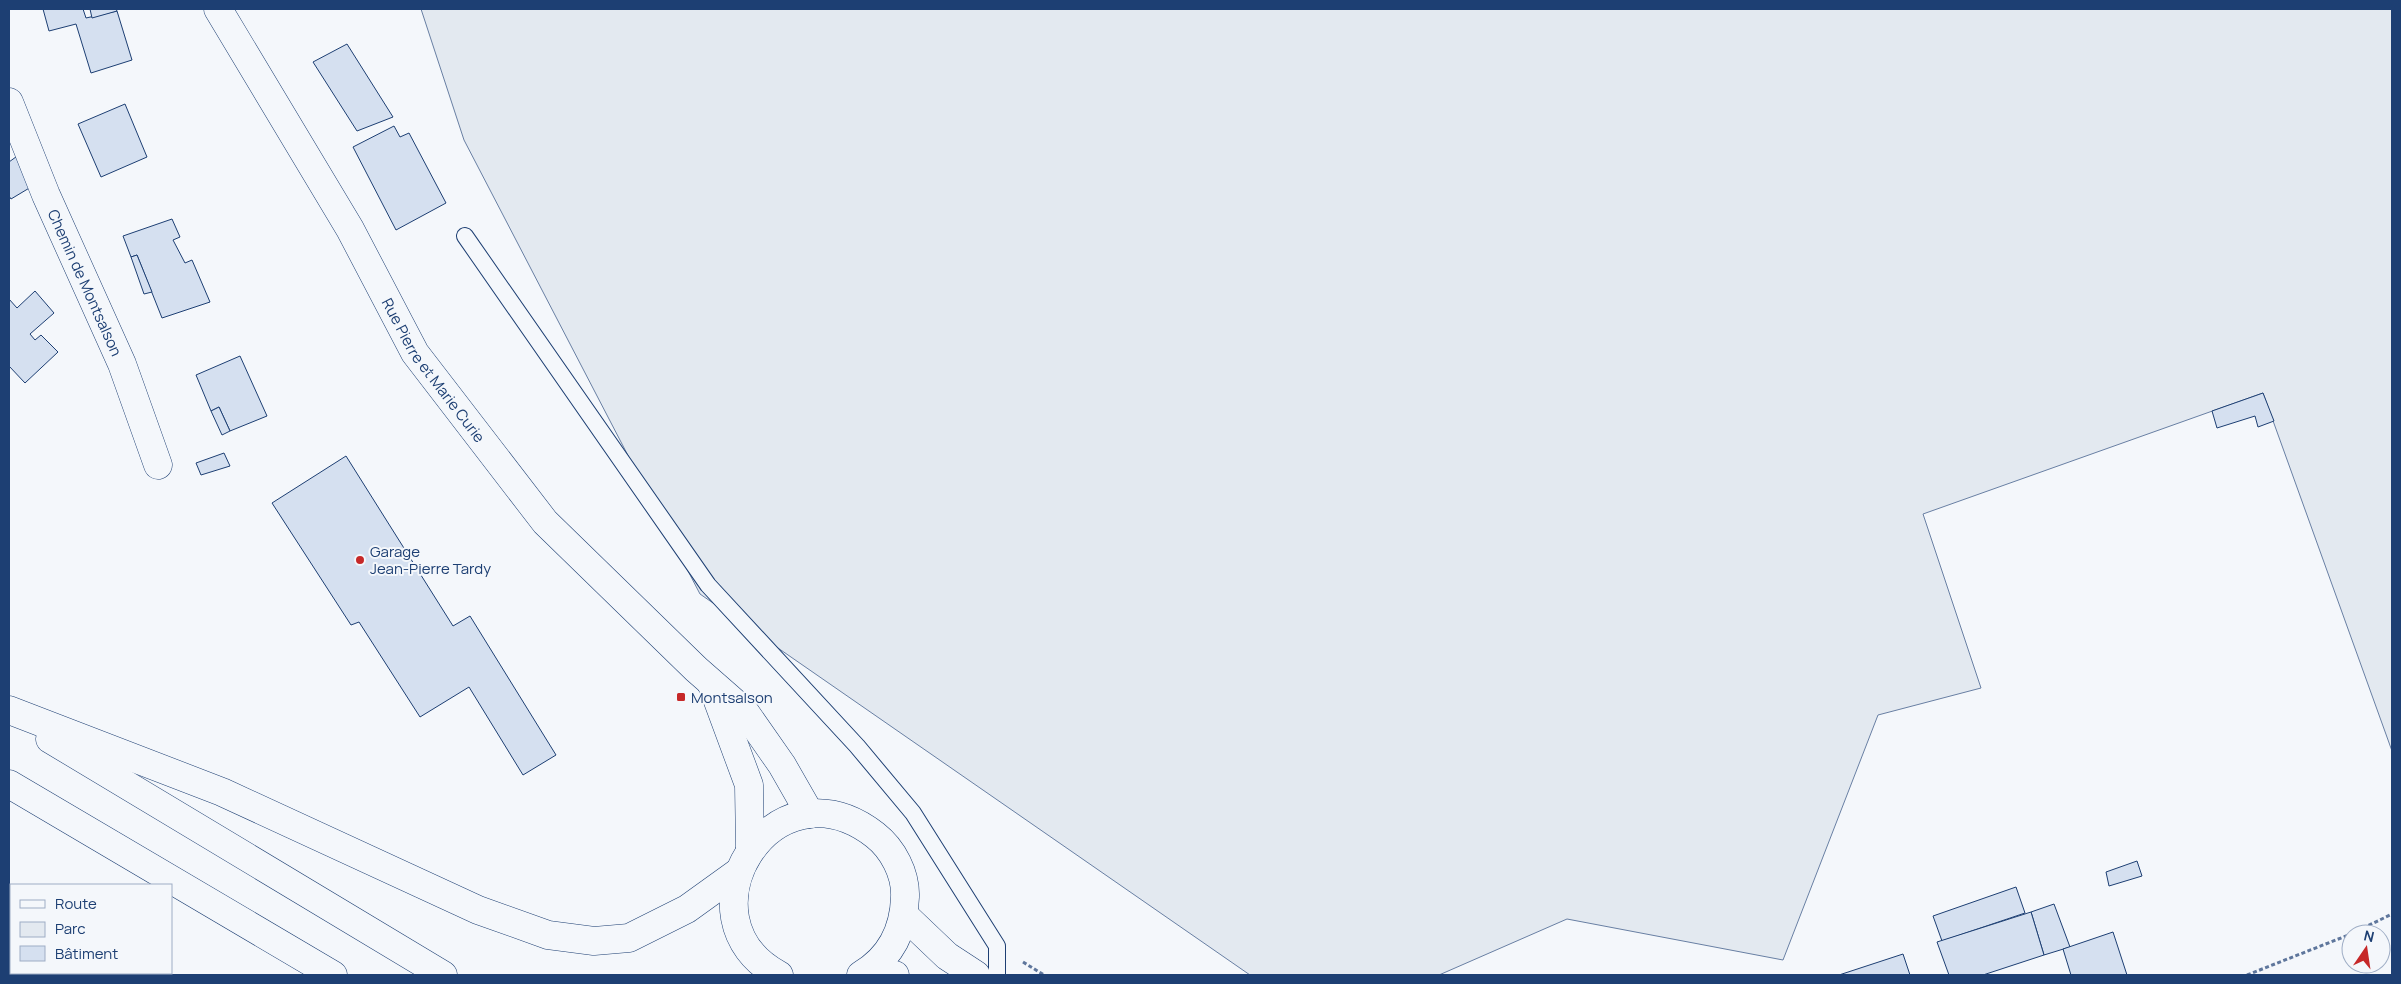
<svg xmlns="http://www.w3.org/2000/svg" width="2401" height="984" viewBox="0 0 2401 984" font-family="Manrope,sans-serif">
<style>
.green{fill:#e3e9f0;stroke:#687fa3}
.building{fill:#d5e0f0;stroke:#1d3f73}
.lines{fill:none;stroke-linecap:round;stroke-linejoin:round}
.lane-casing{stroke:#1d3f73;stroke-width:18}
.street-casing{stroke:#1d3f73;stroke-width:29}
.secondary-casing{stroke:#1d3f73;stroke-width:29}
.path{stroke:#5e769c;stroke-width:3;stroke-dasharray:4 2.5;stroke-linecap:butt}
.lane{stroke:#f4f7fb;stroke-width:16}
.street{stroke:#f4f7fb;stroke-width:28}
.secondary{stroke:#f4f7fb;stroke-width:28}
.poi-dot{fill:#c62828;stroke:#f4f7fb;stroke-width:2}
.labels{text-anchor:middle;dominant-baseline:central;stroke-width:4;stroke-linejoin:round;paint-order:stroke}
.street-label{font-size:15px;fill:#1d3f73;stroke:#f4f7fb}
.poi-label{font-size:15px;fill:#1d3f73;stroke:#f4f7fb;text-anchor:start}
</style>
<rect width="100%" height="100%" fill="#f4f7fb"/>
<path class="green" d="M421,9H2392V751L2263,393L1923,514L1981,688L1878,715L1783,960L1567,919L1439,975H1250L700,594L464,140Z"/>
<g class="building">
<path d="M43,9H83L86,18L117,11L132,60L91,73L76,24L49,31Z"/>
<path d="M90,9H116L117,11L92,18Z"/>
<path d="M347,44L393,117L357,131L313,62Z"/>
<path d="M125,104L147,157L101,177L78,124Z"/>
<path d="M394,126L400,137L409,133L446,203L396,230L353,147Z"/>
<path d="M20,154L31,187L11,199L9,196V162Z"/>
<path d="M172,219L180,237L173,240L185,263L192,260L210,302L162,318L137,255L131,257L123,236Z"/>
<path d="M137,255L152,292L144,294L131,257Z"/>
<path d="M35,291L54,313L30,334L35,340L41,335L58,352L25,383L9,366V299L17,308Z"/>
<path d="M240,356L267,416L230,431L219,407L211,411L196,375Z"/>
<path d="M2263,393L2274,421L2258,427L2255,416L2217,428L2212,411Z"/>
<path d="M219,407L230,431L222,435L211,411Z"/>
<path d="M224,453L230,466L201,475L196,463Z"/>
<path d="M346,456L453,626L470,616L556,755L523,775L469,687L420,717L359,622L351,625L272,503Z"/>
<path d="M2137,861L2142,876L2109,886L2106,872Z"/>
<path d="M2016,887L2025,913L1942,941L1933,916Z"/>
<path d="M2054,904L2070,947L2044,955L2031,912Z"/>
<path d="M2031,912L2044,955L1983,975H1949L1937,942Z"/>
<path d="M2113,932L2127,975H2071L2063,949Z"/>
<path d="M1903,954L1910,975H1839Z"/>
</g>
<g class="lines">
<defs>
<path id="lane" d="M465,236L708,585L857,746L913,813L997,946V975"/>
<g id="street">
<path id="s1" d="M9,102L46,195L122,364L158,465"/>
<path d="M872,969L895,975"/>
</g>
<g id="secondary">
<path id="s2" d="M218,9L350,229L415,353L545,522L696,669L745,712L782,765L810,814"/>
<path d="M712,685L749,785L750,849"/>
<path d="M9,710L222,792L478,910L548,935L594,941L629,938L687,909L737,873"/>
<path d="M50,739L443,975"/>
<path d="M9,784L333,975"/>
<path d="M905,916L947,956L976,975"/>
<path d="M779,975C674,919 771,755 875,835C893,849 906,874 905,897C904,931 890,958 861,975"/>
</g>
</defs>
<use href="#lane" class="lane-casing"/>
<use href="#street" class="street-casing"/>
<use href="#secondary" class="secondary-casing"/>
<g class="path">
<path d="M2351,934L2392,914"/>
<path d="M1023,962L1044,975"/>
<path d="M2247,975L2351,934"/>
</g>
<use href="#lane" class="lane"/>
<use href="#street" class="street"/>
<use href="#secondary" class="secondary"/>
</g>
<g class="poi-dot">
<circle cx="360" cy="560" r="5"/>
<rect x="676" y="692" width="10" height="10" rx="2.5"/>
</g>
<g class="labels">
<g class="street-label">
<text stroke="none"><textPath href="#s1" startOffset="196">Chemin de Montsalson</textPath></text>
<text stroke="none"><textPath href="#s2" startOffset="421">Rue Pierre et Marie Curie</textPath></text>
</g>
<g class="poi-label">
<text x="370" y="551">Garage<tspan x="370" dy="17">Jean-Pierre Tardy</tspan></text>
<text x="691" y="697">Montsalson</text>
</g>
</g>
<rect width="2401" height="984" fill="none" stroke="#1d3f73" stroke-width="20"/>
<rect x="10" y="884" width="162" height="90" fill="#f4f7fb" stroke="#9eadc5"/>
<rect x="20" y="900" width="25" height="8" fill="#f4f7fb" stroke="#9eadc5"/>
<text x="55" y="909" font-size="15" fill="#1d3f73">Route</text>
<rect x="20" y="922" width="25" height="15" fill="#e3e9f0" stroke="#9eadc5"/>
<text x="55" y="934" font-size="15" fill="#1d3f73">Parc</text>
<rect x="20" y="946" width="25" height="15" fill="#d5e0f0" stroke="#9eadc5"/>
<text x="55" y="959" font-size="15" fill="#1d3f73">Bâtiment</text>
<g transform="translate(2366 949) rotate(13)"><circle r="24" fill="#f4f7fb" stroke="#9eadc5"/>
<path d="M0-4L9 19L0 12L-9 19Z" fill="#c62828"/>
<text y="-8" font-size="14" font-weight="bold" text-anchor="middle" fill="#1d3f73">N</text>
</g>
</svg>
